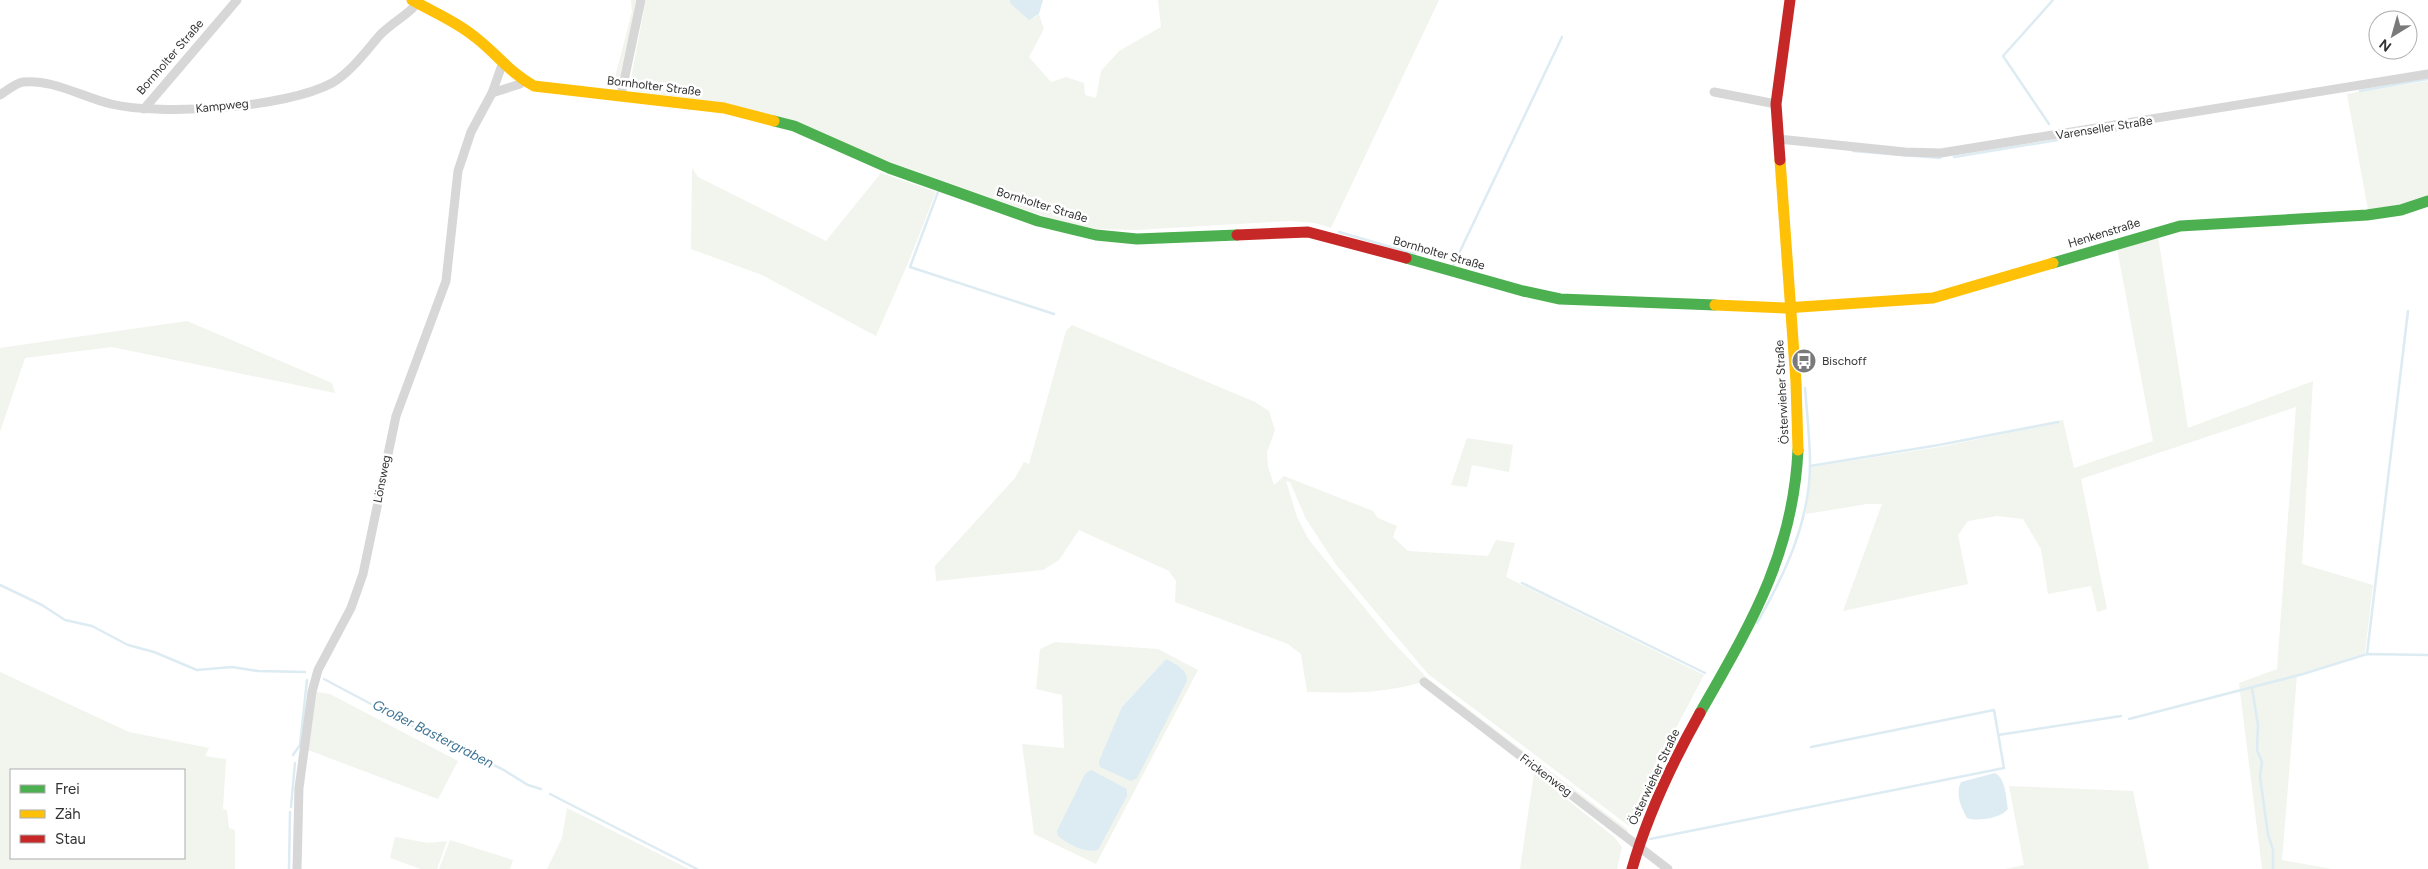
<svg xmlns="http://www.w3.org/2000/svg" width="2428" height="869" viewBox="0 0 2428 869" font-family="Figtree,sans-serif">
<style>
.green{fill:#f1f5ed;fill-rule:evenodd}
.water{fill:#ddebf3}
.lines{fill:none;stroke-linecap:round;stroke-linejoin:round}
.stream{stroke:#ddebf3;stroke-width:2.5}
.street{stroke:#d7d7d7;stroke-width:9}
.fast{stroke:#4caf50;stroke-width:11}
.slow{stroke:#ffc107;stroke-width:11}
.jam{stroke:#c62828;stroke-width:11}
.labels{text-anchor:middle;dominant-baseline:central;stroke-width:5;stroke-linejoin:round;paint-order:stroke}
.street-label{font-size:12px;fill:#333;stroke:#fff}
.poi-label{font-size:12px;fill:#333;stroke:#fff;text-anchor:start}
.water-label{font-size:14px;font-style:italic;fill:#3f7597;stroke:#fff}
</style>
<rect width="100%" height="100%" fill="#fff"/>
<g class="green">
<path d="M631,0H637L635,12L618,83L613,85L632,12Z"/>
<path d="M646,0H1010V3L1034,18L1039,14L1044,29L1029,57L1051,82L1066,77L1084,83L1085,95L1096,98L1101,71L1119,51L1161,27L1158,0H1439L1331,228L1315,223L1289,221L1136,230L1098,229L1060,222L724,103L634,91L630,83Z"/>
<path d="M2428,81V196L2410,203L2368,210L2347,94Z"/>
<path d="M692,168L698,177L826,241L881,173L936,192L908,263L876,336L762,275L691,249Z"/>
<path d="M2158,236L2188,428L2313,381L2302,564L2373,585L2365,653L2297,675L2282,860L2332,869H2262L2239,683L2277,669L2296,407L2081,479L2107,609L2097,612L2091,586L2048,594L2041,549L2023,519L1997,516L1968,521L1958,535L1968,584L1843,611L1882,504H1867L1806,514L1811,467L1940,447L2057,423V421L2063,420L2074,468L2153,441L2117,248Z"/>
<path d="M187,321L332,383L335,393L112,347L25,358L0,432V348Z"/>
<path d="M1072,325L1255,402L1269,411L1275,430L1267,452L1268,467L1274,485L1284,476L1373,511L1378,518L1397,526L1393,537L1408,551L1488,556L1496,540L1515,543L1506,577L1704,675L1646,785L1629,826L1428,674L1337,566L1306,519L1290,482L1286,481L1297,517L1309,540L1390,639L1427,678L1628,830L1627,835L1425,681C1386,694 1347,693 1307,692L1301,654L1288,644L1175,602L1176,581L1169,571L1079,530L1059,560L1043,570L936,581L935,566L1015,478L1024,462L1029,464L1066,331Z"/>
<path d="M1467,438L1513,445L1509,472L1472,465L1467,487L1451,485Z"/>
<path d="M1055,642L1158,649L1198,670L1096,864L1034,834L1022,744L1064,748L1062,695L1036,689L1040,649ZM1166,659L1183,669L1122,707Z"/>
<path d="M0,672L129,732L209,748L205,756L226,759L223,809L227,810L229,828L235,830V869H0ZM184,770V858H11V770Z"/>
<path d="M316,692L330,694L458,761L438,799L308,750Z"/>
<path d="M1534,773L1614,837L1622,847L1617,869H1520Z"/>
<path d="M2009,786L2133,791L2149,869H2005L2024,865Z"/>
<path d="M567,808L689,869H547L562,838Z"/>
<path d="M395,837L428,843L447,841L437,869H421L390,858Z"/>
<path d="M450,840L513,860L510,869H439Z"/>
</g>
<g class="water">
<path d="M1010,0H1043L1039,14L1029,20L1010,3Z"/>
<path d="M1166,659C1175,664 1188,669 1187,681L1137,778L1131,781L1100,767L1099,761L1122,707Z"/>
<path d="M1091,770L1127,789V796L1098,850C1084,853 1070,845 1058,836L1057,831L1085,774Z"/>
<path d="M1995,773C2006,779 2006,798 2008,809C2001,818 1978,822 1967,818C1961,807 1955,794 1961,782Z"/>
</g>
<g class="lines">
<g class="stream">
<path d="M2360,91L2428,79"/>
<path d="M2049,124L2003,56L2053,0"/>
<path d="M1853,151L1940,158"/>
<path d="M1954,157L2118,130"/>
<path d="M938,192L910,267L1054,314"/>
<path d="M1339,232L1415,254"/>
<path d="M1453,266L1562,37"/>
<path d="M1810,466L1939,445L2058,422"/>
<path d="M1522,583L1705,673"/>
<path d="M0,585L42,605L65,620L92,626L128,645L154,652L197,670L232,667L258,671L305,672"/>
<path d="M1757,623C1785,574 1810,521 1810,464C1810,439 1807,413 1805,388"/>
<path d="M2367,654L2408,311"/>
<path d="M324,679L418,729L502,769L528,785L541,789"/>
<path d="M2252,688L2258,725L2257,750L2262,762L2260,777L2268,834L2273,850V869"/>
<path d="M2129,719L2303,674L2367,654L2428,655"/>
<path d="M1998,735L2121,716"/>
<path d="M293,755L300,745L307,680"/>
<path d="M550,794L697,869"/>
<path d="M291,807L295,763"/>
<path d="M1650,839L2004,768L1994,710L1811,747"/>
<path d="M289,869L290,812"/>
</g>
<g class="street">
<path d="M1714,92L1776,104"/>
<path d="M492,93L520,84L524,81"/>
<path d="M0,95C6,91 16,83 23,82C53,79 82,97 111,104C161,116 286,108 332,83C351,72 366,51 380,35C390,24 412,12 417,3"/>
<path d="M621,95L641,0"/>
<path d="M144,109L237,0"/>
<path d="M1778,139L1905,152L1941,153L2428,74"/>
<path d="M1424,682L1668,869"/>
<path d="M297,869L299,788L312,692L318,670L351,608L363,574L396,416L446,281L458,171L471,132L492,93L502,65"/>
</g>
<g class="fast">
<path d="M774,121L794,126L889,168L1038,221L1096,235L1137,239L1237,235"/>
<path d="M1406,258L1523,291L1560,299L1715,305"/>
<path d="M2053,263L2180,226L2367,215L2401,210L2428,201"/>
<path d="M1700,713C1750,625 1793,555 1798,450"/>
</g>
<g class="slow">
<path d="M412,0C433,12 456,21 475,37C496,53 510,73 534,86L724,108L774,121"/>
<path d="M1780,160L1796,382L1798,450"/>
<path d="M1715,305L1785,308L1933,298L2053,263"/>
</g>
<g class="jam">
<path d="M1780,160L1776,104L1790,0"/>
<path d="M1237,235L1308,232L1406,258"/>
<path d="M1632,869C1648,813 1672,763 1700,713"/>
</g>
</g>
<defs>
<symbol id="bus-disc" viewBox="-11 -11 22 22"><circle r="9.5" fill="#7a7a7a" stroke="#fff"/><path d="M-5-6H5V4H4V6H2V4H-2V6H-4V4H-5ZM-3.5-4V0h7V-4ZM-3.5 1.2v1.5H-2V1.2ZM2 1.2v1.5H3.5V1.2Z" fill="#fff"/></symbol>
</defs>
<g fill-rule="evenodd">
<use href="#bus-disc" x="1790" y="347" width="28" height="28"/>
</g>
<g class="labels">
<g class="street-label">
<text transform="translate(170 57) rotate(-49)">Bornholter Straße</text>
<text transform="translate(654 86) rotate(7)">Bornholter Straße</text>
<text transform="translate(222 106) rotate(-6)">Kampweg</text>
<text transform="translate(2104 128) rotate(-9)">Varenseller Straße</text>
<text transform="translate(1042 205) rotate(17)">Bornholter Straße</text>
<text transform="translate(2104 233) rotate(-17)">Henkenstraße</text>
<text transform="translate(1439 253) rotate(16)">Bornholter Straße</text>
<text transform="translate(1782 392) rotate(-93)">Österwieher Straße</text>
<text transform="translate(382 479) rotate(-79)">Lönsweg</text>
<text transform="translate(1546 775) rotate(37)">Frickenweg</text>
<text transform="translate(1654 777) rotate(-65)">Österwieher Straße</text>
</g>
<g class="poi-label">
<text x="1822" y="361">Bischoff</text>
</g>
<g class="water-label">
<text transform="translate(433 734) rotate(27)">Großer Bastergraben</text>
</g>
</g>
<rect x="10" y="769" width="175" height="90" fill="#ffffff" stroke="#adadad"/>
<rect x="20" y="785" width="25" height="8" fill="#4caf50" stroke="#adadad"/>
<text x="55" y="794" font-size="15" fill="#333333">Frei</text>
<rect x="20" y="810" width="25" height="8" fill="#ffc107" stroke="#adadad"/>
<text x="55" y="819" font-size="15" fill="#333333">Zäh</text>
<rect x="20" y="835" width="25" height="8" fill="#c62828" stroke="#adadad"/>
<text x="55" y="844" font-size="15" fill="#333333">Stau</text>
<g transform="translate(2393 35) rotate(217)"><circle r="24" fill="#ffffff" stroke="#adadad"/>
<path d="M0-4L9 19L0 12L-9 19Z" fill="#7a7a7a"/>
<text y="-8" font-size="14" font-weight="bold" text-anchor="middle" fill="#333333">N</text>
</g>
</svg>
